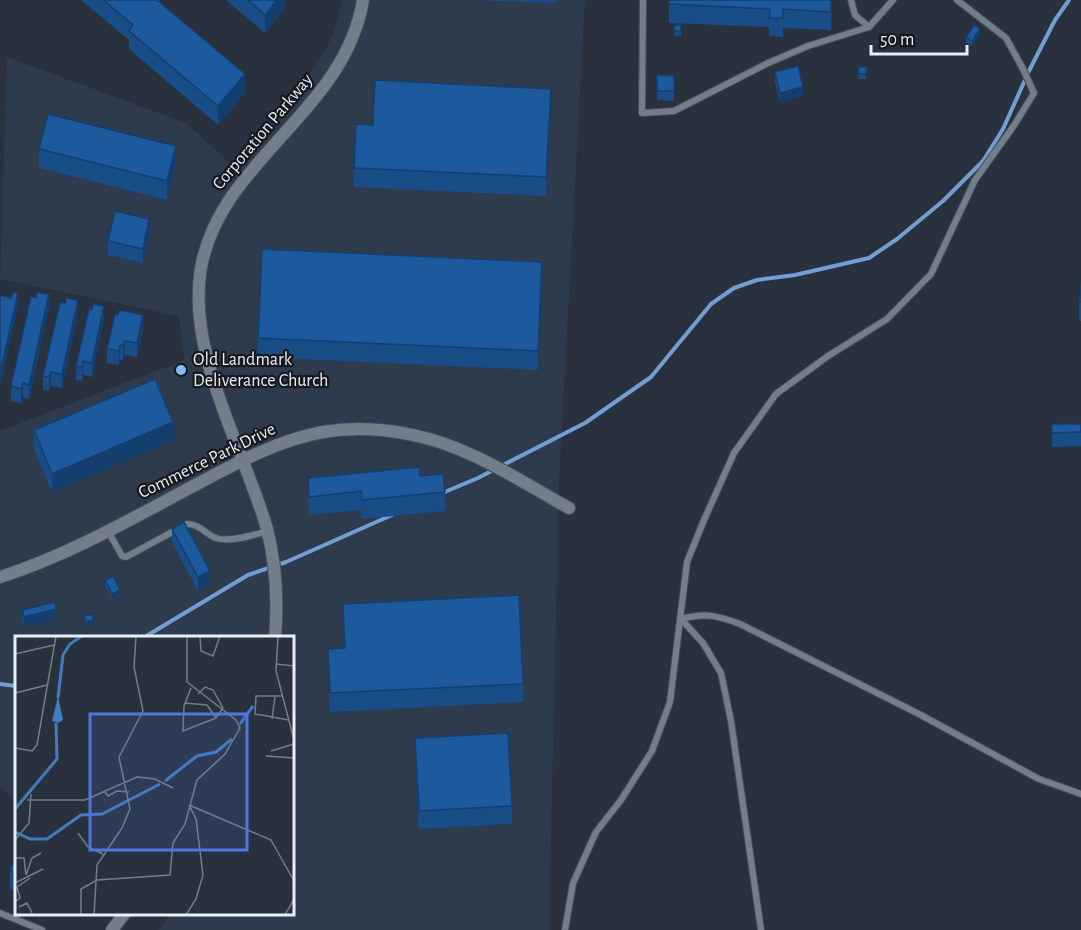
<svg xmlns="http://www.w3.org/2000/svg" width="1081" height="930" viewBox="0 0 1081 930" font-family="'Alegreya Sans',sans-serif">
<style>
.built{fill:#2e3b4c}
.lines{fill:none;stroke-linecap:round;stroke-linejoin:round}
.stream{stroke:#739ed3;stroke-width:4}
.service-casing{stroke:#454c56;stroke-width:8}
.minor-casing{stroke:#454c56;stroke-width:14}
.service{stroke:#737e8b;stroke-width:6}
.minor{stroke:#737e8b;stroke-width:12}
.wall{fill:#184d87}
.shaded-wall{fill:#143e6e}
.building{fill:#1c599d;stroke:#143e6e;stroke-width:1.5}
.poi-dot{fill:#87bbfb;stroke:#15191e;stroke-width:2}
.labels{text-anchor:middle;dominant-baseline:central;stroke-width:4.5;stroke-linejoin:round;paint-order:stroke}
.street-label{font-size:18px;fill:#e9eff7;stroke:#15191e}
.poi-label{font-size:18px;fill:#e9eff7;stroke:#15191e;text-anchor:start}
.inset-river{fill:none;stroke:#407cc3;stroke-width:3}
.inset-road{fill:none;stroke:#757d87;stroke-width:1.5}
.view{fill:#5076e0;fill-opacity:0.15;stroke:#5076e0;stroke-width:3}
.inset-edge{fill:none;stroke:#e9eff7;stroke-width:3}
</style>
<rect width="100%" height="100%" fill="#28313d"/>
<path class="built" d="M343,0H585L559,481L549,930H159L168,916L166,914H292V638H16V800L0,788V431L184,360L179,316L0,279L7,57L186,123L232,165L313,69L325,52L334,30Z"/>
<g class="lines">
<g class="stream">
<path d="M440,494L478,478L585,423L651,377L711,304L734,288L757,280L795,275L869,258L897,239L943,201L983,161L1003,129L1029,71L1055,20L1069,0"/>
<path d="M143,638L248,575L286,562L392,515"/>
<path d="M0,684L16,686"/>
</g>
<defs>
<g id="service">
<path d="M643,0L642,113L674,111L768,63L808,46L869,27"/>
<path d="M851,0L855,15L869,27L893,0"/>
<path d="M108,531L122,556L126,557L187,524C200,524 205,534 216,538C229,543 254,535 267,531"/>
<path d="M0,913L42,930"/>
<path d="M565,930L573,883L596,832L621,800L652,751L670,702L687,562L704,520L734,453L776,394L828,356L887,319L931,274L975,180L1013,127L1034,93L1023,69L1006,38L957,0"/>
<path d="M761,930L731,721L721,673L703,643L681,619C706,613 716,615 740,624L919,714L1039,779L1081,794"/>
</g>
<g id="minor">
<path d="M0,577C69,555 133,518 197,484C237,463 278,440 323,432C352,427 385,429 413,435C469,446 520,481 569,508"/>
<path d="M275,638C278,602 276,564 267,529C244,448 186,353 201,268C220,160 345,112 363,0"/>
<path d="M112,930L124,914"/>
</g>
</defs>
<use href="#service" class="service-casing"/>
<use href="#minor" class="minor-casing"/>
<use href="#service" class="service"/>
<use href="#minor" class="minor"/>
</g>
<g class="wall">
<path d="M81,0H160V3L245,93L218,125L129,49V40Z"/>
<path d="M226,0H285V9L265,33Z"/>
<path d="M471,0H556V3Z"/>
<path d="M669,0H832L831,30L783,28V37L769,36V27L669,23Z"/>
<path d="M675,25H681V36H674Z"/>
<path d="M980,34L972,46L966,42V37Z"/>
<path d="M859,67H867L866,79H858Z"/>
<path d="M775,72L803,96L780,102L775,82Z"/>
<path d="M657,75L674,76V101L657,100Z"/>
<path d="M551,107L546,196L354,187V168L373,125Z"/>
<path d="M39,149L176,165L167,200L39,168Z"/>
<path d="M149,233L143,263L108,255V241Z"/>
<path d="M542,281L538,370L258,357V338Z"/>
<path d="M1081,283V321H1079V302Z"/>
<path d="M65,303L78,314L62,388L51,386L49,391L43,390V376Z"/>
<path d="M49,308L29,399L23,397L21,403L11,401V386Z"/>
<path d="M118,315L143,329L137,357L125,355L123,360H120L119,365L107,363V349Z"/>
<path d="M104,320L92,377L83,375L82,381L76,380V366Z"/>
<path d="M1052,424H1081V446L1052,447Z"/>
<path d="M34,430L173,441L52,492L34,449Z"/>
<path d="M420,476L445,492V511L362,519L361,510L309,515L308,497V478Z"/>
<path d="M172,529L210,585L198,591L172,543Z"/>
<path d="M105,580L120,595L112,599L105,585Z"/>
<path d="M343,604L523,684V702L330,712L328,649L344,648Z"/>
<path d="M22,610L56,619L24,626L22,619Z"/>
<path d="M415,738L512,806V824L419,829L415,757Z"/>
<path d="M16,861V893L10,888V869Z"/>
</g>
<g class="shaded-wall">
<path d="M277,0H285V9L265,33V15Z"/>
<path d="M831,0H832L831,30Z"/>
<path d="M980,29V34L972,46V41Z"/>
<path d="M245,74V93L218,125V106Z"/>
<path d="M803,87V96L780,102V93Z"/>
<path d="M551,89V107L546,196V177Z"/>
<path d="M176,146V165L167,200V181Z"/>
<path d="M149,219V233L143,263V249Z"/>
<path d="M542,262V281L538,370V351Z"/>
<path d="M18,293V307L0,388V374Z"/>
<path d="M49,294V308L29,399V385Z"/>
<path d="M78,300V314L62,388V374Z"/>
<path d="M104,306V320L92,377V363Z"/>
<path d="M143,315V329L137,357V343Z"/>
<path d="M125,341V355L123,360V346Z"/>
<path d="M120,345V360L119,365V351Z"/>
<path d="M83,361V375L82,381V367Z"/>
<path d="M51,372V386L49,391V377Z"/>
<path d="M23,383V397L21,403V389Z"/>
<path d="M173,422V441L52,492V474Z"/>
<path d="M210,571V585L198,591V577Z"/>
<path d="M120,590V595L112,599V594Z"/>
<path d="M56,609V619L24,626V617Z"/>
<path d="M94,620V624L86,627V622Z"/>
</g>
<g class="building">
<path d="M103,0H157L245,74L218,106L129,31L133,25Z"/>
<path d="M248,0H277L265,15Z"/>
<path d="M669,0H831V12L783,9V18H769L770,9L669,4Z"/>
<path d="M675,25H681V31H674Z"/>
<path d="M974,25L980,29L972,41L966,37Z"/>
<path d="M798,66L803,87L780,93L775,72Z"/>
<path d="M859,67H867L866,74H858Z"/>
<path d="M657,75L674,76V91H657Z"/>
<path d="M375,80L551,89L546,177L354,168L356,124L373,125Z"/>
<path d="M48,114L176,146L167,181L39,149Z"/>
<path d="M115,211L149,219L143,249L108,241Z"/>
<path d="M262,249L542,262L538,351L258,338Z"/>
<path d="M1081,283V302H1079Z"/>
<path d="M13,292L18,293L0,374V295L11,298Z"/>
<path d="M37,292L49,294L29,385L23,383L21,389L11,386L31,296L36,298Z"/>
<path d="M66,298L78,300L62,374L51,372L49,377L43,376L60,302L65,303Z"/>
<path d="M93,304L104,306L92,363L83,361L82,367L76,366L89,309H92Z"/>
<path d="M119,310L143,315L137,343L125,341L123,346L120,345L119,351L107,349L115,314L118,315Z"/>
<path d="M155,379L173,422L52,474L34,430Z"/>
<path d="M1052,424H1081V432L1052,433Z"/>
<path d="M419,467L420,476L443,474L445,492L362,500L361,491L309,497L308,478Z"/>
<path d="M184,522L210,571L198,577L172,529Z"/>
<path d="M113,576L120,590L112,594L105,580Z"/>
<path d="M519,595L523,684L330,693L328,649L345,648L343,604Z"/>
<path d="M55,602L56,609L24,617L22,610Z"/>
<path d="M92,614L94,620L86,622L84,616Z"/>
<path d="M508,733L512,806L419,811L415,738Z"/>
<path d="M16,861V874L10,869Z"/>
</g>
<circle class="poi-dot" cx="181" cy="370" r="6"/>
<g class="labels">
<g class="street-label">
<text transform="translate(263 132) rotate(-50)">Corporation Parkway</text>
<text transform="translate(207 461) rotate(-26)">Commerce Park Drive</text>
</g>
<g class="poi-label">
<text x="193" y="360">Old Landmark<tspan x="193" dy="21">Deliverance Church</tspan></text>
</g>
</g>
<g transform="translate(15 636)">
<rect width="279" height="279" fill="#28313d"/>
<path d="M43,60L48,84L43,87L37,85Z" fill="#407cc3"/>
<path class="inset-river" d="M43,62L48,19L55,8L67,0M225,88L238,70M150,145L182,120L201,116L217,103M0,173L42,123L41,87M0,196L15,203H32L66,179L87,178L145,148"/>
<path class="inset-road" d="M185,0L186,15L198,20L205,0M263,0L261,35L279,104M0,18L39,9M261,28L279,30M176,52L169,70L168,95L201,82M0,57L32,49M267,60H241L240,78L274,84M170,67L192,69L201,82L208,72L198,54L190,51L183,58M257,83L260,61M0,112L17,115L22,109L41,0M256,115L279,108M251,120L279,122M90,156L93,160L102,155L114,156M12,164H70L122,141L140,143L158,152M174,169L256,204L279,245M63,197L73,211L88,218M0,204L14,187L16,158M0,222H9L11,239M11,239L17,222L26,217M0,247L28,233M1,265L5,262L2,251L15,242M4,271L12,267L17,277M66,279V253L82,244L155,239L158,207L170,188L182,144L210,118L225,92L221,84L172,46V0M79,279L82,229L107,192L115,173L104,121L128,75L119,31L121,0M171,279L181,263L188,239L181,183L174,169M270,279L279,263"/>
<path class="view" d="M75,78H232V214H75Z"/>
<rect width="279" height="279" class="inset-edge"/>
</g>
<path d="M871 45v9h96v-9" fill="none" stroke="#e9eff7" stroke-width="3"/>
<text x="880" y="45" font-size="18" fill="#e9eff7" stroke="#15191e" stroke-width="4.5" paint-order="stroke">50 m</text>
</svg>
